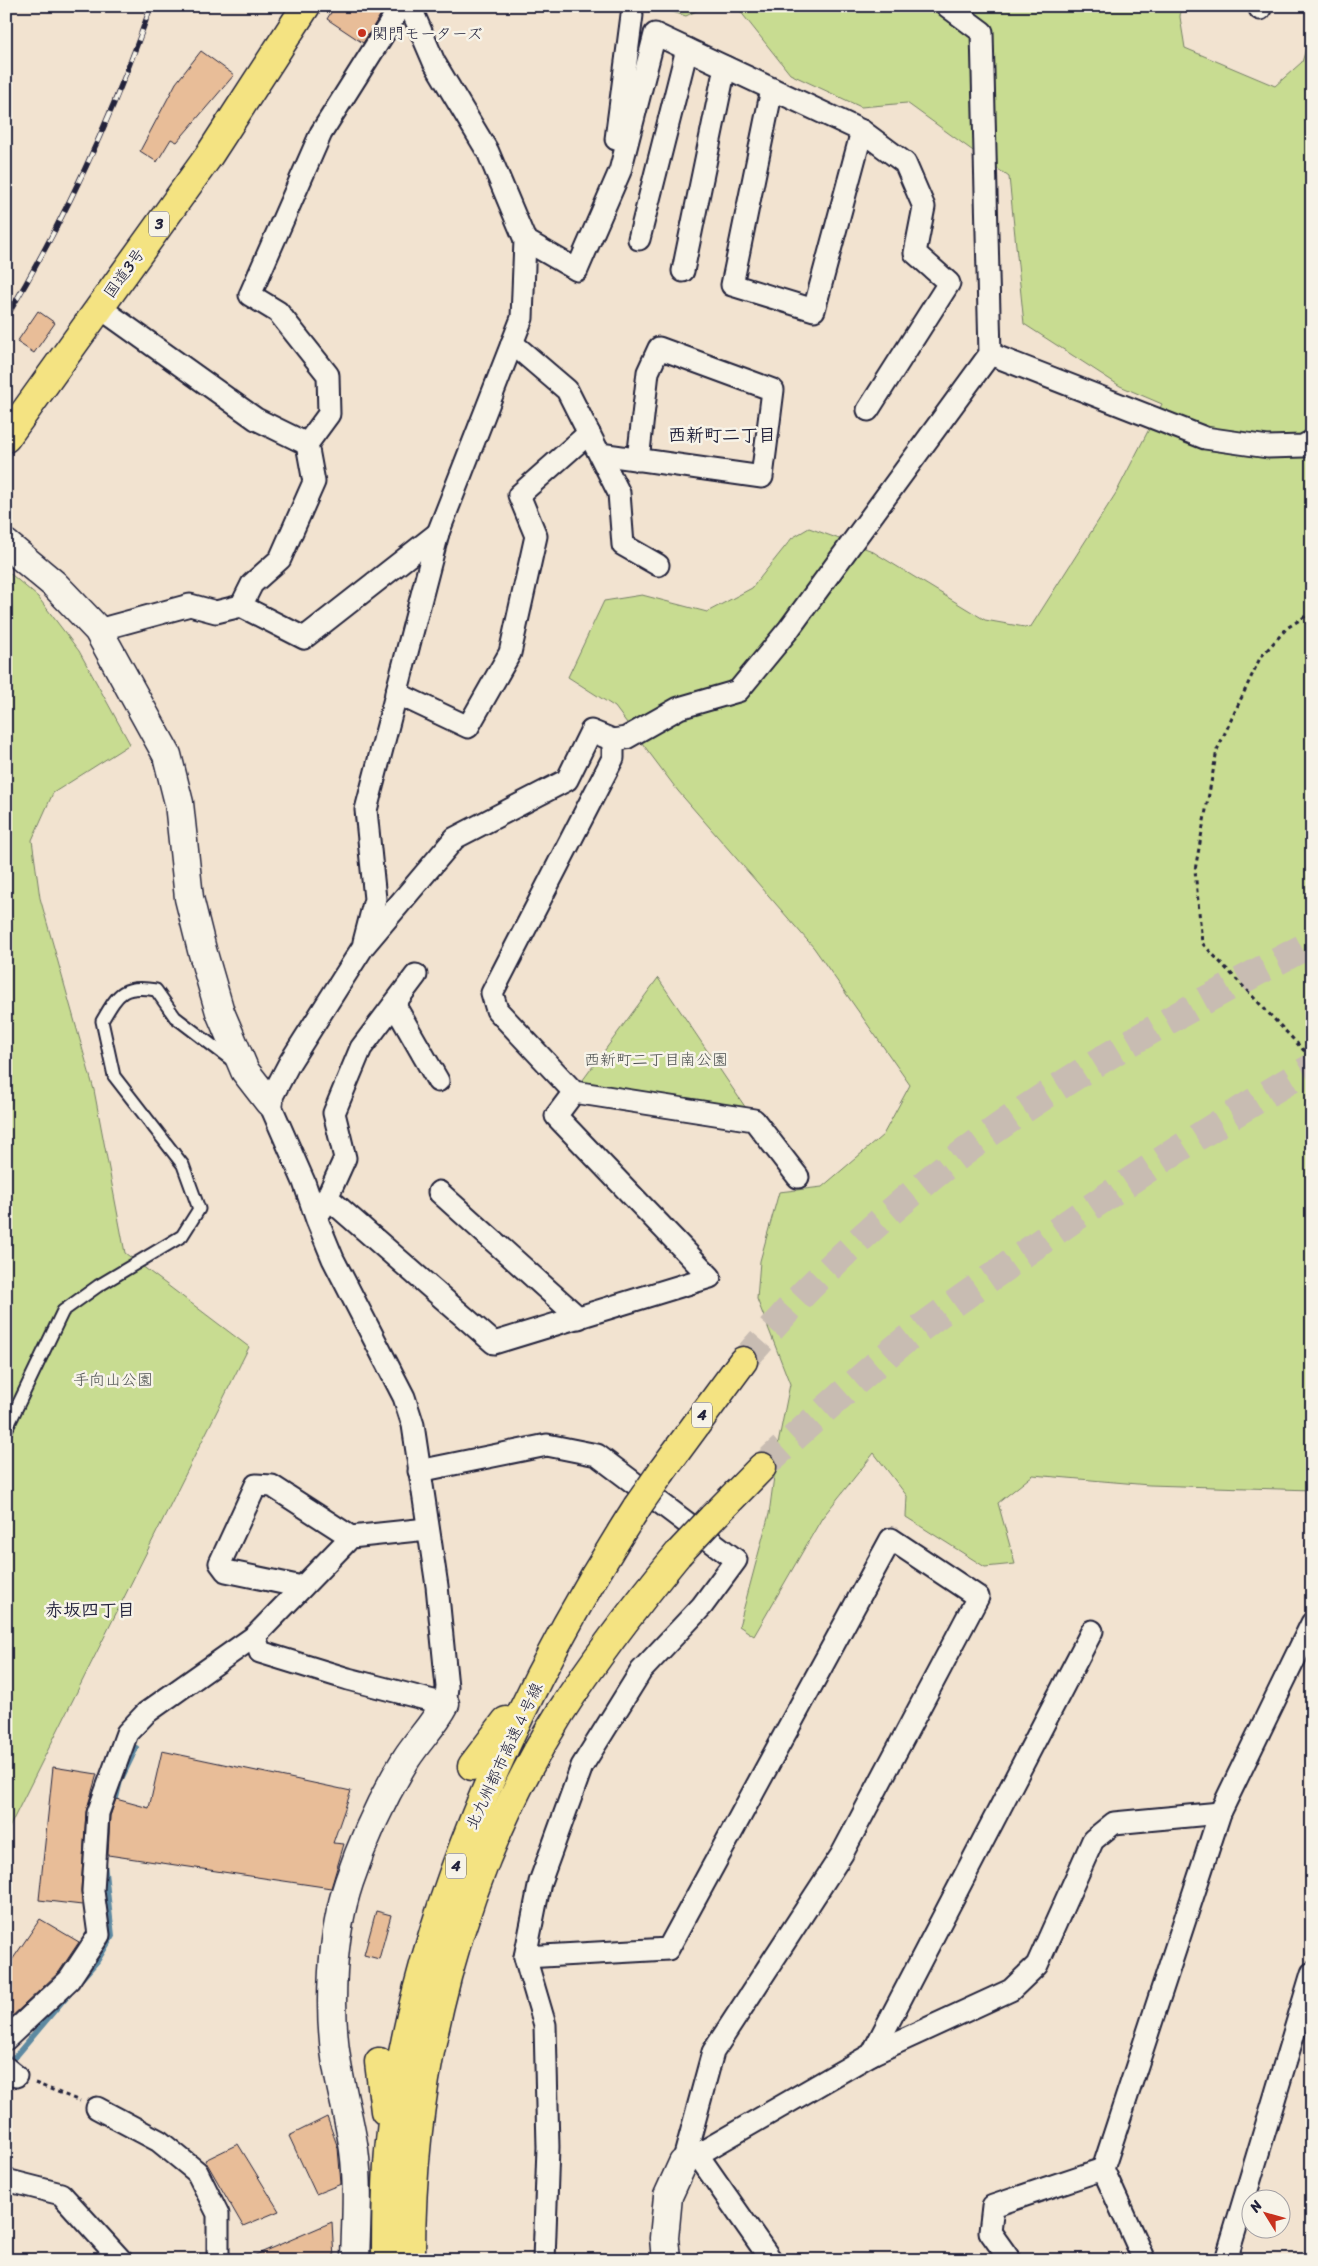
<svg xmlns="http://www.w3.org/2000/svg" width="1318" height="2266" viewBox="0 0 1318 2266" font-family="Sriracha,'Klee One',sans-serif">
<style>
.green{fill:#c8dc91;stroke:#757f66}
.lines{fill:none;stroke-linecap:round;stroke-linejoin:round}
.stream{stroke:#5d89a1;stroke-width:6}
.building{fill:#e8bd98;stroke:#22223b}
.motorway-tunnel{stroke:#c8bcb2;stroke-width:28;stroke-dasharray:28 14;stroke-linecap:butt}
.service-casing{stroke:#22223b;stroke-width:15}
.minor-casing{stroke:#22223b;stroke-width:25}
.tertiary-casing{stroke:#22223b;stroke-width:31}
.trunk-casing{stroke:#22223b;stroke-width:31}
.motorway-casing{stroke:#22223b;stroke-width:31}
.path{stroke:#22223b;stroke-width:3;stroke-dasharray:4 4;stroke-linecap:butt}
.service{stroke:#f7f3e8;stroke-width:11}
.minor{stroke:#f7f3e8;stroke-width:21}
.tertiary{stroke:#f7f3e8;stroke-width:28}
.trunk{stroke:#f4e382;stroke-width:28}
.motorway{stroke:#f4e382;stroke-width:28}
.rail-casing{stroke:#22223b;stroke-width:5.5}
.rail{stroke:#f7f3e8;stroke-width:4;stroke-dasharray:11;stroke-linecap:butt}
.motorway-bridge-casing{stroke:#22223b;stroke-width:31;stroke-linecap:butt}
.motorway-bridge{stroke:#f4e382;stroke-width:28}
.poi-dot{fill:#c8321e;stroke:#f7f3e8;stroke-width:2}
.labels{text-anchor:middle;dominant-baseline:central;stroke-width:5;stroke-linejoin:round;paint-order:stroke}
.shield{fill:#f7f3e8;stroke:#62616f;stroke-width:1}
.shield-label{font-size:15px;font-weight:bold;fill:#22223b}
.poi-label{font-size:16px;fill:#22223b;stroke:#f7f3e8;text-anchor:start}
.street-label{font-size:16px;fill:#22223b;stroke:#f7f3e8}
.park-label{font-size:16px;fill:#4c5050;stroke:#f7f3e8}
.neighbourhood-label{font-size:18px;font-weight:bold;fill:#22223b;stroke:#f7f3e8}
</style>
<rect width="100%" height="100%" fill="#f2e3d0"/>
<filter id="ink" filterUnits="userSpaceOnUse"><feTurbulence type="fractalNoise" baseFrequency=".02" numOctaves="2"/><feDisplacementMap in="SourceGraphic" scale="10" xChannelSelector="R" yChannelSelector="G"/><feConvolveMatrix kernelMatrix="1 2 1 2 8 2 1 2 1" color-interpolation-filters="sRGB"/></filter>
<g filter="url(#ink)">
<g class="green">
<path d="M652,6H706L686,16Z"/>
<path d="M736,6H1181L1180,17L1185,48L1275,86L1302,62L1312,30V1490L1149,1485L1033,1475L998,1503L1015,1564L985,1567L906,1517L907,1496L874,1453L822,1518L754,1636L739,1626L769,1514L779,1439L790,1384L757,1299L760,1261L779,1192L822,1187L883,1135L910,1085L814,948L678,791L615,707L568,677L604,601L642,595L707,612L752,588L792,538L809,528L870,550L985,620L1030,628L1116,493L1162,404L1120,386L1024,324L1009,177L907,103L861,107L790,74Z"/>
<path d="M6,570L38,597L79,651L130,744L53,793L32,840L40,898L94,1090L125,1253L249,1347L6,1834Z"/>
<path d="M658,978L754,1120L574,1092Z"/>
</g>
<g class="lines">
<g class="stream">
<path d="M113,1810L120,1781L136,1748"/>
<path d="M105,1844L111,1819"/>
<path d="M82,1978L97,1961L112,1936L104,1863"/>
<path d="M6,2061L16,2056L69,1993"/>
</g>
</g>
<g class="building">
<path d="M335,6H386L363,43L327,19Z"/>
<path d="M201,51L234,75L177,142L171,139L157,162L140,151L176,83Z"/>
<path d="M38,311L55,323L34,353L17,342Z"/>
<path d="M162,1751L351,1791L333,1843L344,1844L331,1888L108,1855L110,1816L116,1799L149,1808Z"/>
<path d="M53,1767L97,1774L86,1812L81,1890L82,1905L39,1900Z"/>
<path d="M376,1911L391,1915L379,1959L364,1955Z"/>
<path d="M40,1919L79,1942L59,1972L6,2022V1969Z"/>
<path d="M327,2117L338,2148L341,2184L316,2194L289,2136Z"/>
<path d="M238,2144L279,2211L243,2226L205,2160Z"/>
<path d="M332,2222L334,2260H244Z"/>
</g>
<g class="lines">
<g class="motorway-tunnel">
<path d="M743,1361C765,1337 786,1311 809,1288C861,1236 918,1186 978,1142C1083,1065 1196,1004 1312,943"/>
<path d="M762,1467C807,1426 851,1385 898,1346C935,1316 975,1289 1014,1261C1110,1192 1210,1127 1312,1067"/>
</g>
<defs>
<path id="service" d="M6,1430L63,1311L98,1286L182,1236L199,1209L183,1165L114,1076L102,1021C118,994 122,984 156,990L175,1017L234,1062"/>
<g id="minor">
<path d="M1260,9L1261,6"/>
<path d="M772,89L732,285L814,310L862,131"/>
<path d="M616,139L632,15"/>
<path d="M639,239L687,49"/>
<path d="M525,240L577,270L620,171L655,34L862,131L905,163L924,207L915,253L949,283L868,410"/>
<path d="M683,271L725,67"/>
<path d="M99,307L256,419L307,444"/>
<path d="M512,343L567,390L619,493L623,545L658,565"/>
<path d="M990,354L1205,438L1268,447L1303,446L1312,441"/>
<path d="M600,454L762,477L773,390L659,348L648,372L638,460"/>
<path d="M241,606L252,584L280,559L314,482L307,444L329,414L328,375L278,312L250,295L321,133L401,6"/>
<path d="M98,630L190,605L216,612L241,606L304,638L438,533"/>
<path d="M396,693L468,727L510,653L536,536L519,495L589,433"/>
<path d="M613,740V758L492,993L497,1010L574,1092L754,1120L798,1177"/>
<path d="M364,942L375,899L366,810L438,533L522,318L525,240L488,152L434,62L410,6"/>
<path d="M394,1004L438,1081"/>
<path d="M439,1192L579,1318"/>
<path d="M327,1197L494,1343L710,1277L556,1116L574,1092"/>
<path d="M321,1211L345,1158L334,1113L361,1048L416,975"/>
<path d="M419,1471L547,1445L597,1455L736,1560L702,1606L641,1671L582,1766L540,1882L525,1957L545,2025L548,2147L544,2260"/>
<path d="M427,1529L351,1537L255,1636L260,1652L348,1679L445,1704L447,1687L437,1586L413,1425L404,1397L333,1259L317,1220L304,1182L269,1102L290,1062L363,947L455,838L567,780L591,731L613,740L626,738L679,708L738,691L789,629L990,354L982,32L947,6"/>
<path d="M302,1587L226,1571L220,1563L256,1485L272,1486L351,1537"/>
<path d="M525,1957L668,1949L891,1539L978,1597L842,1854L713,2052L683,2163"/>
<path d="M6,2039L69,1980L99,1935L93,1891L98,1813L127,1733L146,1713L255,1636"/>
<path d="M872,2054L1092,1631"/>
<path d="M6,2068L16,2076"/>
<path d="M97,2108L159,2141L197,2172L218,2214V2255L220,2260"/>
<path d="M697,2154L771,2260"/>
<path d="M683,2163L872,2054L1011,1990L1037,1965L1093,1840L1114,1823L1220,1813"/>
<path d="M6,2180L61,2194L121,2260"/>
<path d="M1010,2260L990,2232L993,2206L1103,2169"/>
<path d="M1144,2260L1103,2169L1220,1813L1312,1623"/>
<path d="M1226,2260L1312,1973"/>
</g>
<g id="tertiary">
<path d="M6,544L54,584L98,630L167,755L179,803L189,898L202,950L220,1012L245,1071L269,1102"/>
<path d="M355,2260C356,2224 359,2186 354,2150C350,2122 342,2094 337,2065C328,2010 331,1936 349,1882C363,1840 382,1798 406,1759C418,1740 434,1725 445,1704"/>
<path d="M666,2260L664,2238L668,2196L683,2163"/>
</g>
<path id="trunk" d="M6,438L208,157L306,6"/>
<g id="motorway">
<path d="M662,1471L743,1361"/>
<path d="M712,1518L762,1467"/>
<path d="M472,1766L506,1721"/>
<path d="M379,2062L385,2111"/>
<path d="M386,2260C386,2223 386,2187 389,2151C408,1930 518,1692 637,1507"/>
<path d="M411,2260C410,2070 459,1875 560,1713C596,1657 636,1605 678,1554"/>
</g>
</defs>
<use href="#service" class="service-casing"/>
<use href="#minor" class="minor-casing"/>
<use href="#tertiary" class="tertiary-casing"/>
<use href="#trunk" class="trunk-casing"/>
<use href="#motorway" class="motorway-casing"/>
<g class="path">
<path d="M1312,612L1287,628L1260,658L1217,750L1195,870L1202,943L1312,1059"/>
<path d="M35,2083L80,2101"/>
</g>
<use href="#service" class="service"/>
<use href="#minor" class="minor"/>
<use href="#tertiary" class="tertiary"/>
<use href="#trunk" class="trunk"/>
<use href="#motorway" class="motorway"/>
<defs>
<path id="rail" d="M6,318C65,219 113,115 151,6"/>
</defs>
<use href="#rail" class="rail-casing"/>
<use href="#rail" class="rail"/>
<defs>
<g id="motorway-bridge">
<path d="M637,1507L662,1471"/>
<path d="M678,1554L712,1518"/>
</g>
</defs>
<use href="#motorway-bridge" class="motorway-bridge-casing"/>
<use href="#motorway-bridge" class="motorway-bridge"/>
</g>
</g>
<circle class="poi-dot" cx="362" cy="33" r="5"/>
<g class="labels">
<g class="shield">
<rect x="149" y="211.5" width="20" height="25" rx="4"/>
<rect x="692" y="1402.5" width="20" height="25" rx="4"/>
<rect x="446" y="1853.5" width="20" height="25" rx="4"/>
</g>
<g class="shield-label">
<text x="159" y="224">3</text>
<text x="702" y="1415">4</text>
<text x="456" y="1866">4</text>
</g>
<g class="poi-label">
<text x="372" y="33">関門モーターズ</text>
</g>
<g class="street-label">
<text transform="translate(124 273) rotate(-54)">国道3号</text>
<text transform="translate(504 1756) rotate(-65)">北九州都市高速４号線</text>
</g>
<g class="park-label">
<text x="656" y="1059">西新町二丁目南公園</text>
<text x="113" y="1379">手向山公園</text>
</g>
<g class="neighbourhood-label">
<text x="722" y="435">西新町二丁目</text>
<text x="90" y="1610">赤坂四丁目</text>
</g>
</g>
<rect width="1318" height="2266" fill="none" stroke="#f7f3e8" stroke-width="25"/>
<rect x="12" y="12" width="1293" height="2241" fill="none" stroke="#22223b" stroke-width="2" filter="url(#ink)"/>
<g transform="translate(1266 2214) rotate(307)"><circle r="24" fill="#f7f3e8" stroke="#a29fa3"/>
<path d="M0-4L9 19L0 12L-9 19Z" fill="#c8321e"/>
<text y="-8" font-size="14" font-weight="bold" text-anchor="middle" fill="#22223b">N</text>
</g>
</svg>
